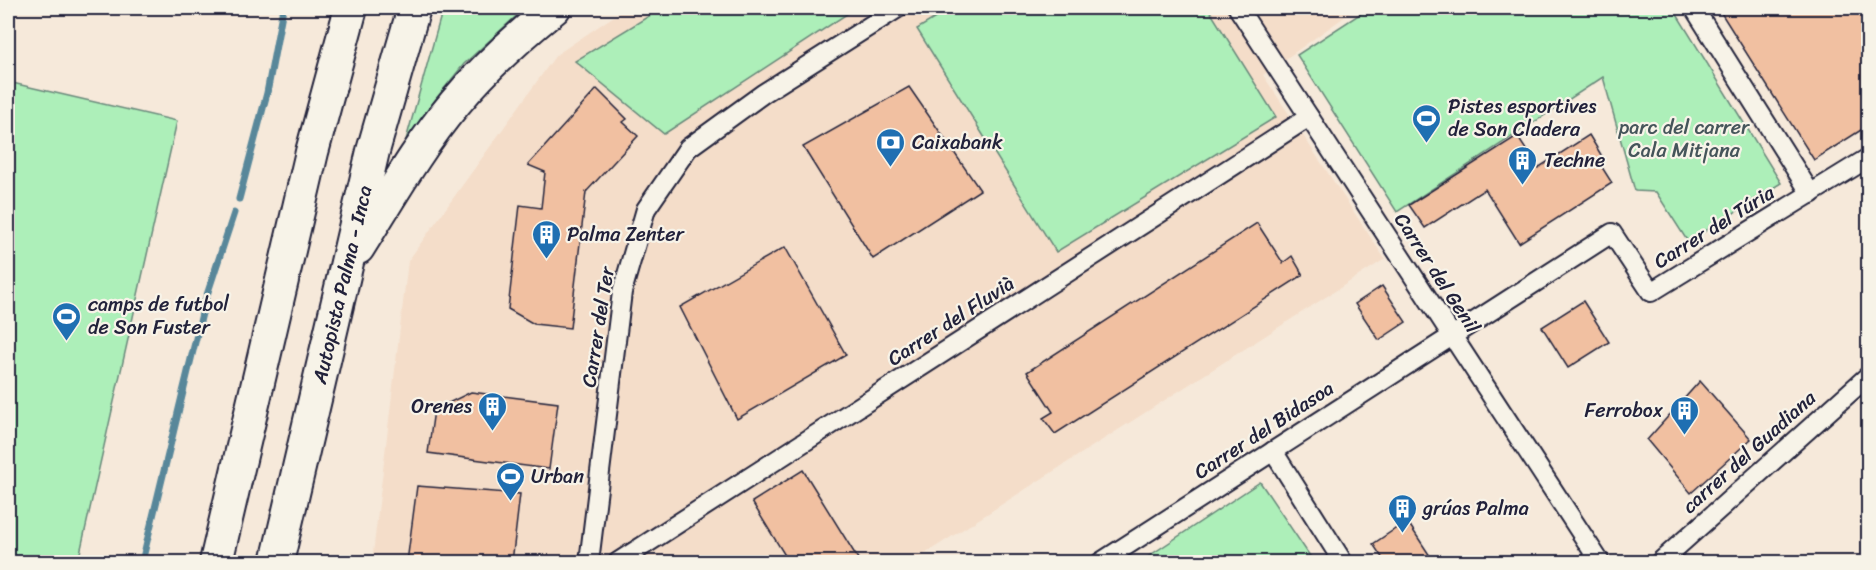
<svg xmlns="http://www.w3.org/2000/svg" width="1876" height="570" viewBox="0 0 1876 570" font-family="Sriracha,sans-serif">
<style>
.built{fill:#f4ddc9}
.green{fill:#adefb9;stroke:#68887a;stroke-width:1.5}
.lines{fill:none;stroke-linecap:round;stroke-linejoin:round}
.stream{stroke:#58879a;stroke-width:7}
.building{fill:#f1c0a1;stroke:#22223b;stroke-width:1.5}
.street-casing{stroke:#22223b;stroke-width:22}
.highway-casing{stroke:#22223b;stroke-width:36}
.street{stroke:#f7f3e8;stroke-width:18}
.highway{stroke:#f7f3e8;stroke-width:32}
.labels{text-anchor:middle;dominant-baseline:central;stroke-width:4.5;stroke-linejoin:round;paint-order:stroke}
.poi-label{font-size:20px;fill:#22223b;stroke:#f7f3e8;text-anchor:start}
.park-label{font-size:20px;fill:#45555a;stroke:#f7f3e8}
.street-label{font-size:20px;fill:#22223b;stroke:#f7f3e8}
</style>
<rect width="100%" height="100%" fill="#f6e9da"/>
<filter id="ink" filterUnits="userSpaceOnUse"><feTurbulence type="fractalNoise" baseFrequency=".0167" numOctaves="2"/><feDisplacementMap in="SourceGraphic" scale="12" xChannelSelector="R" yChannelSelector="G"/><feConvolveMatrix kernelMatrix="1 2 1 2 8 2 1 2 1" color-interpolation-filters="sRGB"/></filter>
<g filter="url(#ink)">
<path class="built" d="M626,8H1357L1263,75L1385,259L912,562H372L408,261L556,55Z"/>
<g class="green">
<path d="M443,8H525L464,64L435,100L404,147Z"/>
<path d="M662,8H856L664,134L575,61Z"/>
<path d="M952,8H1208L1276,117L1056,252L917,29Z"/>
<path d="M1369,8H1673L1781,183L1688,242L1656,192L1635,191L1603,77L1397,212L1297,55Z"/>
<path d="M8,82L177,121L78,562H8Z"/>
<path d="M1260,482L1314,562H1140Z"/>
</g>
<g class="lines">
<g class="stream">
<path d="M480,11L485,8"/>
<path d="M239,199L267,93L283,8"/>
<path d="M142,562L205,301L234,213"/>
</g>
</g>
<g class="building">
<path d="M1718,8H1869V125L1814,160Z"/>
<path d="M909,87L980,190L873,259L803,147Z"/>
<path d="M597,89L627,119L623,122L638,136L586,192L570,328L534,324L508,309L520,205L541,208L545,172L528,165Z"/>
<path d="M1589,135L1603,158L1598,161L1612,183L1519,243L1485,189L1425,228L1409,205L1517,136L1538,168Z"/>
<path d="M1257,223L1283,263L1292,256L1303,275L1055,434L1043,418L1053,412L1027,372Z"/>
<path d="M785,247L846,355L737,419L680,307Z"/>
<path d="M1382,286L1406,322L1379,340L1355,304Z"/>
<path d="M1583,301L1609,342L1568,368L1542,327Z"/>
<path d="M1700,381L1751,439L1691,493L1647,440Z"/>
<path d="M471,392L558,403L549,469L428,453L434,410Z"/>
<path d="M803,470L860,562H789L752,502Z"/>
<path d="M417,486L520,494L512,562H407Z"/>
<path d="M1407,521L1434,562H1385L1373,544Z"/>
</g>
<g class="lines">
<defs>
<g id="street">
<path d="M1238,8L1600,562"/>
<path d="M1694,8L1811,194"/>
<path d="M1273,451L1343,562"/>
<path d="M589,562L622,292L646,209L688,148L764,93L898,8"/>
<path d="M618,562L1309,117"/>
<path d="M1101,562L1612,233L1651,292L1868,158"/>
<path d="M1660,562L1868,376"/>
</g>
<g id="highway">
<path d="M358,248C389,199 418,147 455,103C485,67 518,37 554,8"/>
<path d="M216,562L312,152L351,8"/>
<path id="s1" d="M277,562L373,151L414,8"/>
</g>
</defs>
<use href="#street" class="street-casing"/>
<use href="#highway" class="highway-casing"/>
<use href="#street" class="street"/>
<use href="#highway" class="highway"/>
</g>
</g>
<defs>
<symbol id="stadium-pin" viewBox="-11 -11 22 30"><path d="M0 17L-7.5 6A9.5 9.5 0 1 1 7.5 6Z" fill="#1f6fb2" stroke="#f7f3e8"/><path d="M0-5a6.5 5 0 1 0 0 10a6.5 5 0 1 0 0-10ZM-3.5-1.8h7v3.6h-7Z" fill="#fff"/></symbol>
<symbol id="bank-pin" viewBox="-11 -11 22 30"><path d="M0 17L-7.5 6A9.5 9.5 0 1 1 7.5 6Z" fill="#1f6fb2" stroke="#f7f3e8"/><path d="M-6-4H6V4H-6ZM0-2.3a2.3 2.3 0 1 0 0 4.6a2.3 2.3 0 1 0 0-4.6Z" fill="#fff"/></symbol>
<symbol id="building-pin" viewBox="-11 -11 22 30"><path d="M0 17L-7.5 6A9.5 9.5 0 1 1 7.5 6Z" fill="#1f6fb2" stroke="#f7f3e8"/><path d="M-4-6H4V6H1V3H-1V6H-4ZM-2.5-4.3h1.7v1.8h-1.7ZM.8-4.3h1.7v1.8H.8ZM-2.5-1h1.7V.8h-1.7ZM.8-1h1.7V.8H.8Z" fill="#fff"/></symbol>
</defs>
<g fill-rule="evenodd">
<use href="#stadium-pin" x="1410" y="102" width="33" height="45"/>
<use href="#bank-pin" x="874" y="126" width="33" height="45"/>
<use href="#building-pin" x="1506" y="144" width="33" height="45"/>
<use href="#building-pin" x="530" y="218" width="33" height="45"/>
<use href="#stadium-pin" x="50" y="300" width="33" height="45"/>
<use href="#building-pin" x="476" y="390" width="33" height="45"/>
<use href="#building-pin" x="1668" y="394" width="33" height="45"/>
<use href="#stadium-pin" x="494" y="460" width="33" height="45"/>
<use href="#building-pin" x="1386" y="492" width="33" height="45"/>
</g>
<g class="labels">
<g class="poi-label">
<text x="1448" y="106">Pistes esportives<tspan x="1448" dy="23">de Son Cladera</tspan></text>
<text x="912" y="142">Caixabank</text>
<text x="1544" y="160">Techne</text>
<text x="567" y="234">Palma Zenter</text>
<text x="88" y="304">camps de futbol<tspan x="88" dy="23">de Son Fuster</tspan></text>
<text x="472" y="406" text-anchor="end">Orenes</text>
<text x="1663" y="410" text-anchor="end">Ferrobox</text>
<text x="531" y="476">Urban</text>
<text x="1423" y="508">grúas Palma</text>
</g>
<g class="park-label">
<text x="1684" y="127">parc del carrer<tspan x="1684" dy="23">Cala Mitjana</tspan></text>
</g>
<g class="street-label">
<text transform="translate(1714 227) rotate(-32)">Carrer del Túria</text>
<text transform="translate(1437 273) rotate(57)">Carrer del Genil</text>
<text stroke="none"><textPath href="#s1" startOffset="285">Autopista Palma - Inca</textPath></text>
<text transform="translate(951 321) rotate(-33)">Carrer del Fluvià</text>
<text transform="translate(598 327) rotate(-81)">Carrer del Ter</text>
<text transform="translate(1264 430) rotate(-33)">Carrer del Bidasoa</text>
<text transform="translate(1749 452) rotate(-42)">carrer del Guadiana</text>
</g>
</g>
<rect width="1876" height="570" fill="none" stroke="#f7f3e8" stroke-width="30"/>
<rect x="15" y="15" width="1846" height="540" fill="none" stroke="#22223b" stroke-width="2" filter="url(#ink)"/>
</svg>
